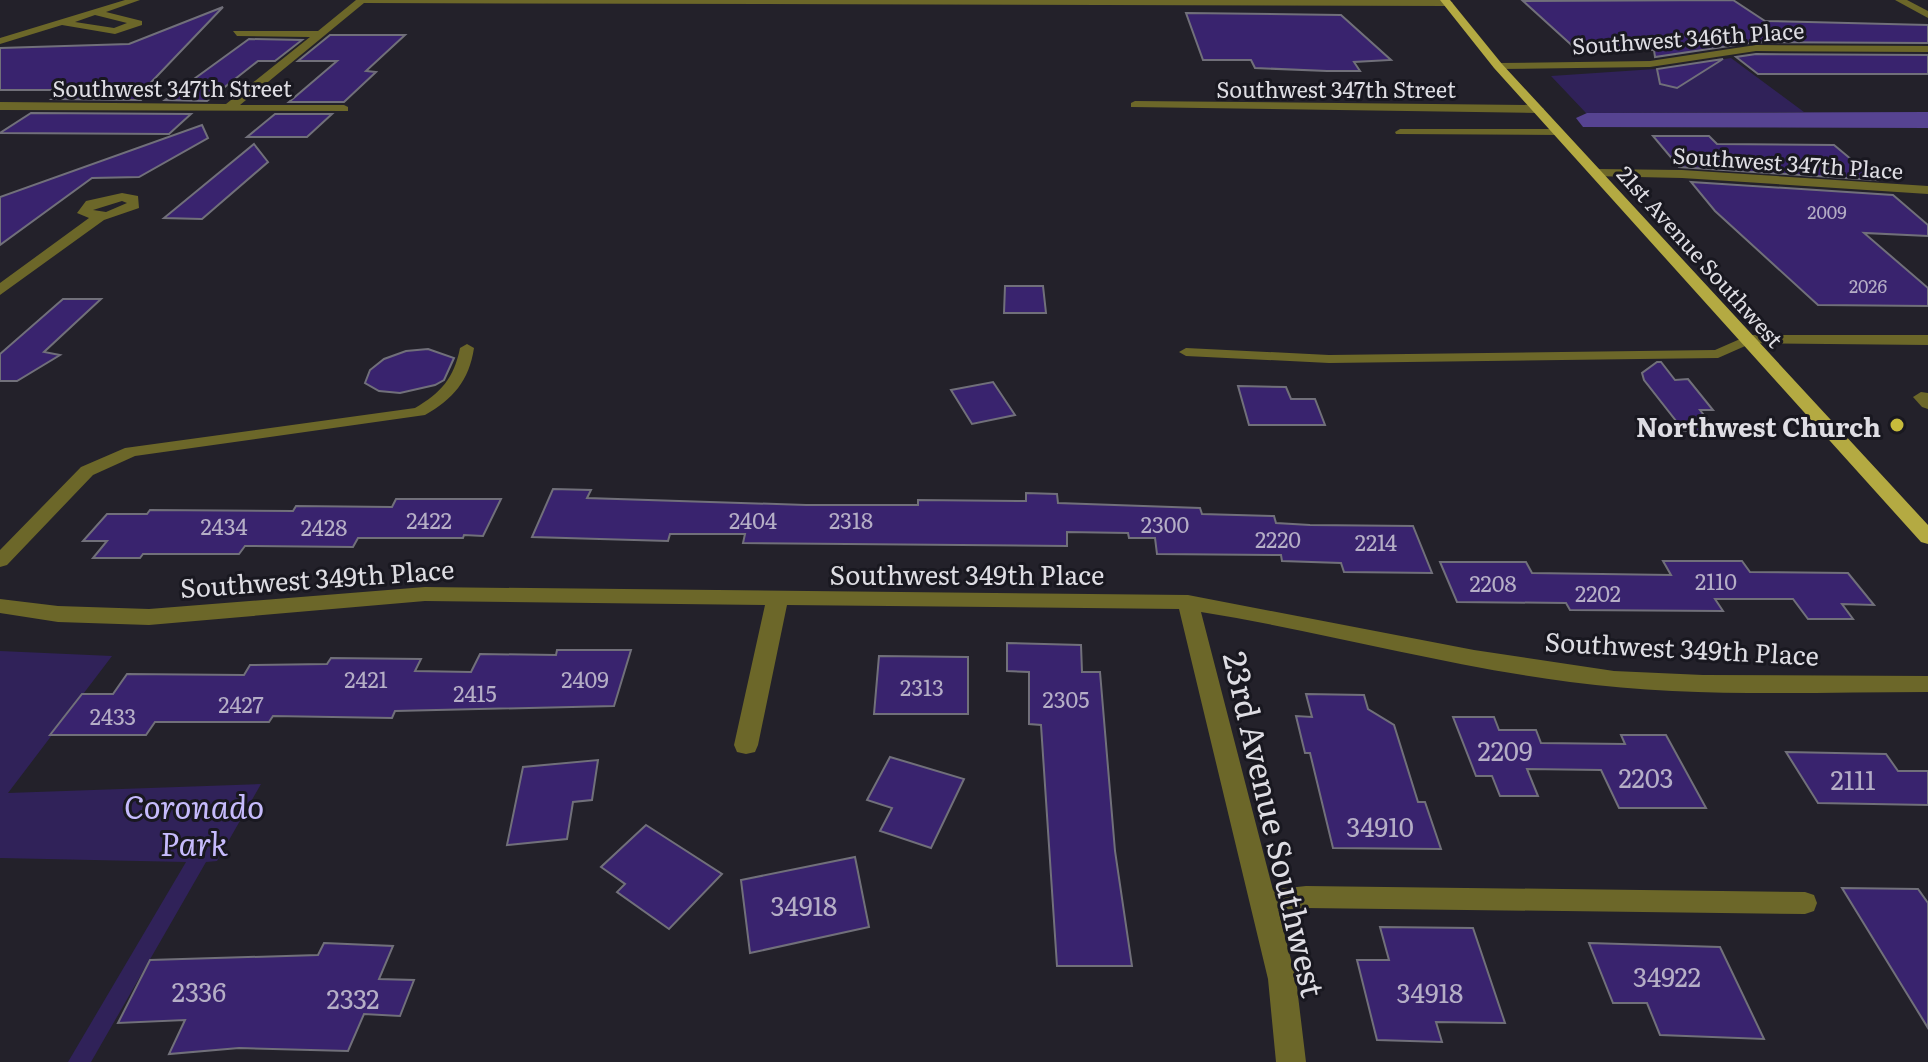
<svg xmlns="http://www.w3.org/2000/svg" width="1928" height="1062" viewBox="0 0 1928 1062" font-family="Literata,serif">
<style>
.green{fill:#302259}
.forest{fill:#564391}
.building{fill:#39236e;stroke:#71707a;stroke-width:2}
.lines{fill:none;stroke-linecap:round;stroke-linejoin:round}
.lane{fill:#6c6729;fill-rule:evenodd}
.street{fill:#6c6729;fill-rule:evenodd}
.primary{fill:#b4aa42;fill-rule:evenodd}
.poi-dot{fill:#c7bb3b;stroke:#191820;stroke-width:3}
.labels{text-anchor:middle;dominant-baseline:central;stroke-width:6;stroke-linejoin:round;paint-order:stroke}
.far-number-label{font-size:18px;fill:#b5aec6}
.far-street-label{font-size:22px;fill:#dedde3;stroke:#191820}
.number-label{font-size:22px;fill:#b5aec6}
.poi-label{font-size:26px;font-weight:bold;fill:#dedde3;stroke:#191820;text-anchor:end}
.street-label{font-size:26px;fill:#dedde3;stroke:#191820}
.near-number-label{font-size:26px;fill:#b5aec6}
.near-park-label{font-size:32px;font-style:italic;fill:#c6bbfc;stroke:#191820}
.near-street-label{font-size:32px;fill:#dedde3;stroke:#191820}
</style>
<rect width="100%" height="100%" fill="#23212a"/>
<g class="green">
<path d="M1731,58L1804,112L1586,113L1551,76L1670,68Z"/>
<path d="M0,651L112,656L8,793L261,784L217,861L206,862L91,1062H68L186,862L0,858Z"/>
</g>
<path class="forest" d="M1928,112V128L1583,127L1576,118L1587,113Z"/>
<g class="building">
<path d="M1733,0L1765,21L1928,25V43L1756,42L1655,57L1654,50H1577L1523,1Z"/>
<path d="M223,7L137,97L140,100L52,99L66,90H0V48L129,44Z"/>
<path d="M1186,13L1341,15L1391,60L1354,62L1360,71H1327L1255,68L1251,60H1203Z"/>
<path d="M330,35H405L366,71L376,72L344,102H289L337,61H298Z"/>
<path d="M249,39L302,40L275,61H258L207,101L165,100Z"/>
<path d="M1756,54L1928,55V74H1758L1736,57Z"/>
<path d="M1723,59L1677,88L1660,84L1657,69Z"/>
<path d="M31,113L191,114L169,134L0,133Z"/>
<path d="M275,114H332L307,137H247Z"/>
<path d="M202,125L208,138L139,177L92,178L0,245V197Z"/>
<path d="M1653,136H1709L1717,144L1834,145L1876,180L1679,167Z"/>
<path d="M254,144L268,162L202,219L164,218Z"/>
<path d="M1691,182L1893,195L1928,225V236L1864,233L1928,288V306L1818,305L1715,211Z"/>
<path d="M1005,286H1043L1046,313H1004Z"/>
<path d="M63,299H101L44,352L60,355L17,381H0V354Z"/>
<path d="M428,349L454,358L444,380L435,385L400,393L379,391L365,383L370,370L384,359L406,351Z"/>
<path d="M1657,362H1661L1675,380L1688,379L1713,410H1700L1716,431H1684L1644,380L1642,373Z"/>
<path d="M993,382L1015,415L972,424L951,390Z"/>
<path d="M1238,386L1286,387L1291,399H1315L1325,425H1249Z"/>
<path d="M553,489L591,490L587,498L806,505H918V500L1026,501V493L1057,494L1058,503L1200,508L1202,514L1274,516L1276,523L1310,525L1413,526L1432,573L1344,572L1341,563L1282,561L1281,555L1157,554L1155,538H1129L1128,533L1067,532V546L743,543L745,534H670L668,541L532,537Z"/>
<path d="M396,499H501L483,536L464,535L463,538H358L353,547L245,546L239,554H143L140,558H93L107,541H83L107,514H147L150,510L293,511L296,506L392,507Z"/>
<path d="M1663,561H1742L1750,572L1848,573L1874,605L1842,604L1853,619H1808L1793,599H1715L1723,611L1570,610L1566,603L1457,602L1440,562H1526L1532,573L1671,575Z"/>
<path d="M1007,643L1081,645L1082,672H1100L1115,851L1132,966H1057L1041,725L1029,724V672L1007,671Z"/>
<path d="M557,650H631L614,706L395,711L392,718L273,716L269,722H155L146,735H50L82,694H113L127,674L244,675L250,665L327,664L331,658L421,659L415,671L471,672L480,654L556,655Z"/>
<path d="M879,656L968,657V714H874Z"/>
<path d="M1306,694L1364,695L1368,709L1394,725L1418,802H1425L1441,849L1333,848L1310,753H1305L1296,716L1312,717Z"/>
<path d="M1453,717H1494L1499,730H1536L1541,743L1625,744L1621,735H1666L1706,808H1619L1601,770L1527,769L1538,796H1500L1492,776H1476Z"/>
<path d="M1786,752L1886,754L1898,771H1928V805L1818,803Z"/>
<path d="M890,757L964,779L931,848L880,831L892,808L867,800Z"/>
<path d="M598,760L592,800L573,802L567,839L507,845L523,767Z"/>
<path d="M646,825L722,874L669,929L617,892L625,884L601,867Z"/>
<path d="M855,857L869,927L750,953L741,880Z"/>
<path d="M1842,888L1918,889L1928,903V1028Z"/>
<path d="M1380,927L1473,928L1505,1023L1436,1022L1442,1042L1377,1040L1357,960H1389Z"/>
<path d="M324,943L393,946L379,979L414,980L400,1016L364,1014L348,1051L239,1048L169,1054L185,1020L118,1023L150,960L318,955Z"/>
<path d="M1589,943L1720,947L1764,1039L1660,1035L1647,1003H1613Z"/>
</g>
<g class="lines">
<g class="lane">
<path d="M1400,129H1559L1564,132L1559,135L1396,134L1395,132Z"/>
<path d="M1747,336L1752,337V343L1718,358L1329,363L1186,356L1179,352L1186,348L1329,355L1715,350Z"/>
<path d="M467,344L474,348C469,381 453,399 425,415L135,456L93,475L7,565L0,567V550L81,467L125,448L415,408C441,393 454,378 460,348Z"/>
<path d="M1921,392L1928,393V409L1922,407L1913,397Z"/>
<path d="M1306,886L1805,892L1814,895L1817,903L1814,911L1805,914L1306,908L1262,911L1253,908L1250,900L1253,892Z"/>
</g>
<g class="street">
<path d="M125,0H140L106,12L142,21V25L115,34L62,25L0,44V38ZM95,15L127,23L114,28L75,22Z"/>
<path d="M356,0H1448L1453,3L1448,6L364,3L240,105H344L348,107V111L0,110V102L226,104L310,37L237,36L233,31H318Z"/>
<path d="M1895,0H1907L1928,11V18Z"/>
<path d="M1756,45L1928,46V52L1756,51L1650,67L1498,69L1493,66L1498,63L1650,61Z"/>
<path d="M1135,101L1538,105L1544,109L1538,113L1131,107V103Z"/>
<path d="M1597,169L1682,170L1928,186V194L1682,178L1592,176V170Z"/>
<path d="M122,193L138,196L139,208L104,220L0,295V283L89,218L77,213L86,201ZM122,201L127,203L106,212L93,210Z"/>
<path d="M1747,335H1928V345L1741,343V337Z"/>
<path d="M425,587L1188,595L1474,650L1614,671L1703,675L1928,676V692C1809,692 1689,698 1570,682C1446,666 1325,632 1201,612L1296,979L1306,1062H1276L1268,979L1179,609L787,605L758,745L755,752L746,754L737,752L734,745L765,605L425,601L149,625L58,622L0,613V599L58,606L149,609Z"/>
</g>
<path class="primary" d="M1440,0H1450L1502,64L1928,525V544L1921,542L1494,68Z"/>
</g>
<circle class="poi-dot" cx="1897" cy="425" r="8"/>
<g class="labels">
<g class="far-number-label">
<text x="1827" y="211">2009</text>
<text x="1868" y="285">2026</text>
</g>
<g class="far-street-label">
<text transform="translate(1688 37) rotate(-4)">Southwest 346th Place</text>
<text x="172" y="87">Southwest 347th Street</text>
<text x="1336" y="88">Southwest 347th Street</text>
<text transform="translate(1788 162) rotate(4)">Southwest 347th Place</text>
<text transform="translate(1701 256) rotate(48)">21st Avenue Southwest</text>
</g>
<g class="number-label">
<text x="429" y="519">2422</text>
<text x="753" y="519">2404</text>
<text x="851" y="519">2318</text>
<text x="1165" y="523">2300</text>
<text x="224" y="525">2434</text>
<text x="324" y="526">2428</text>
<text x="1278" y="538">2220</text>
<text x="1376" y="541">2214</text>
<text x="1716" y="580">2110</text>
<text x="1493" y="582">2208</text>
<text x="1598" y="592">2202</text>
<text x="366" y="678">2421</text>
<text x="585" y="678">2409</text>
<text x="922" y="686">2313</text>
<text x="475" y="692">2415</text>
<text x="1066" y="698">2305</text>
<text x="241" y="703">2427</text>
<text x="113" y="715">2433</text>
</g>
<g class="poi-label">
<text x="1881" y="425">Northwest Church</text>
</g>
<g class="street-label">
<text x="967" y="573">Southwest 349th Place</text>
<text transform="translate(317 577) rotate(-4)">Southwest 349th Place</text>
<text transform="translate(1682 647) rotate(3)">Southwest 349th Place</text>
</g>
<g class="near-number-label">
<text x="1505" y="749">2209</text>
<text x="1646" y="776">2203</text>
<text x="1853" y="778">2111</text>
<text x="1380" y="825">34910</text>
<text x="804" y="904">34918</text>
<text x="1667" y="975">34922</text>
<text x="199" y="990">2336</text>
<text x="1430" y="991">34918</text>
<text x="353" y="997">2332</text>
</g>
<g class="near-park-label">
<text x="194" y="805">Coronado<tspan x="194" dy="37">Park</tspan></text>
</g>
<g class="near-street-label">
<text transform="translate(1276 824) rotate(77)">23rd Avenue Southwest</text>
</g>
</g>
</svg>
